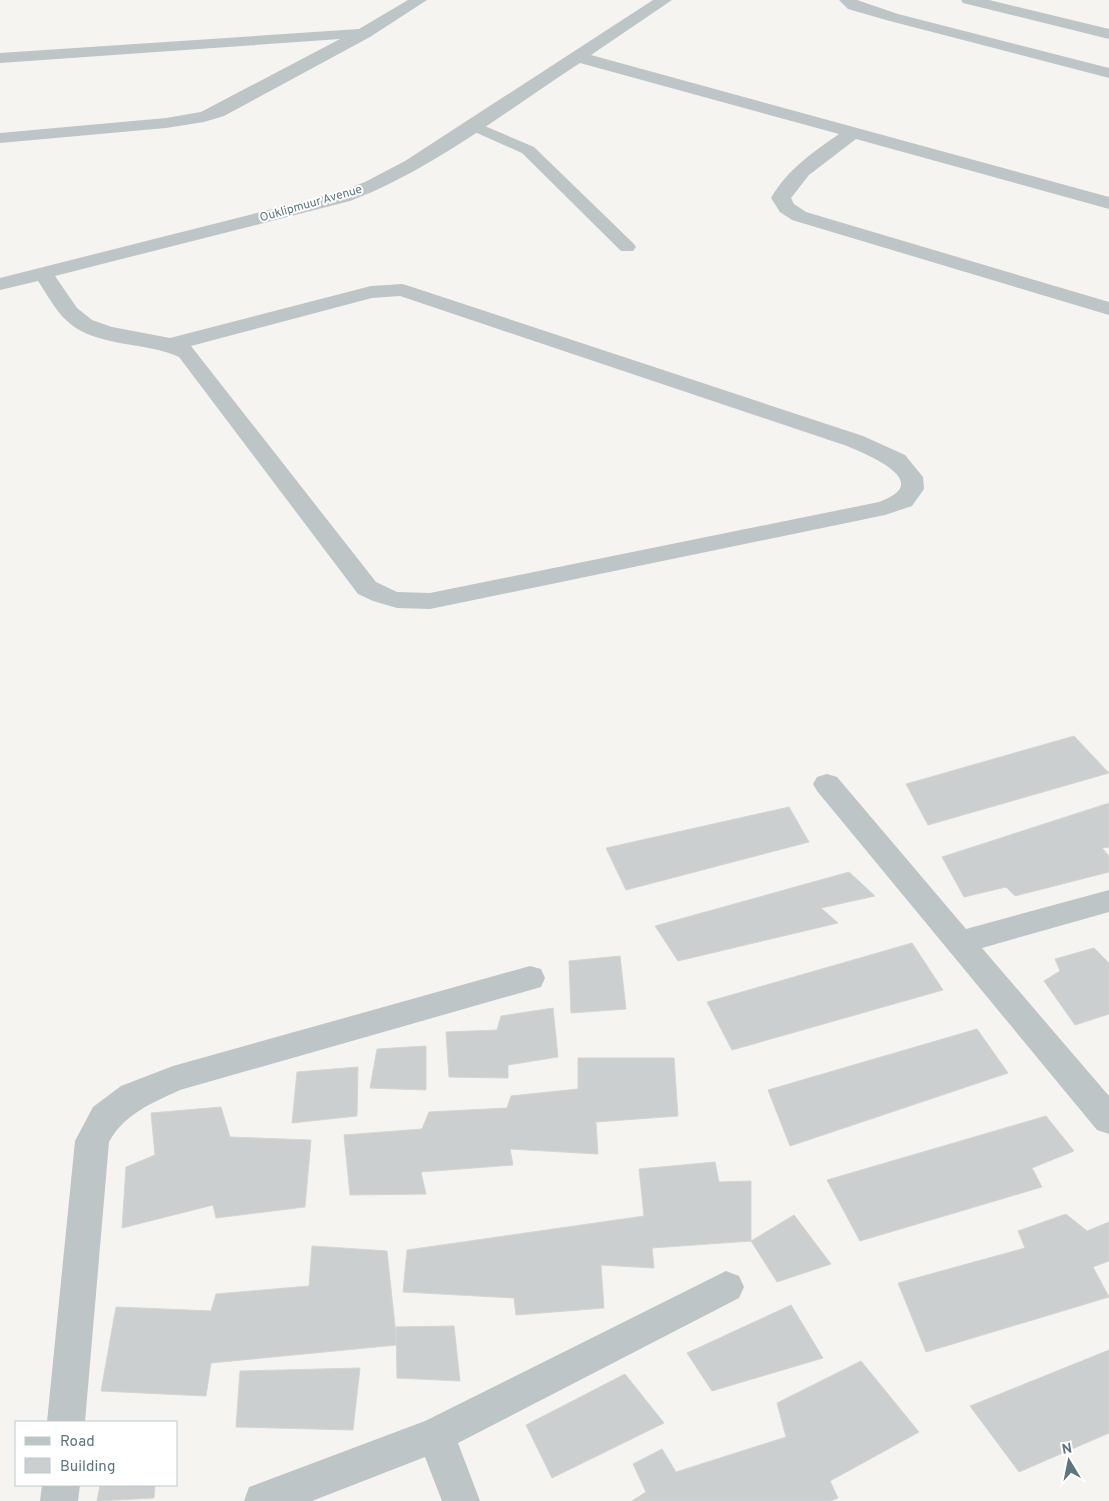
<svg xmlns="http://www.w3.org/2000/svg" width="1109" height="1501" viewBox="0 0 1109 1501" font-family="Overpass,sans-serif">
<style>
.building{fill:#cbcfd0;stroke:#d5d5d3}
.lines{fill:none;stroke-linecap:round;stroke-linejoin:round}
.service{fill:#bec5c7;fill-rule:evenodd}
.minor{fill:#bec5c7;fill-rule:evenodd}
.labels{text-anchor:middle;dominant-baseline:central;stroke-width:4;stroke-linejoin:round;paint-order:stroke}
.far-street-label{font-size:12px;fill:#5d767d;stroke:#fff}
</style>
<rect width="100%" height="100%" fill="#f5f4f0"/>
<g class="building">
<path d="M1074,736L1109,773L928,825L906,784Z"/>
<path d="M1109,803V847L1102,848L1109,856V872L1015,896L1006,887L964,897L942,857Z"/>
<path d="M789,807L809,842L626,890L606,848Z"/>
<path d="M849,872L875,896L821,908L838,923L678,961L655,926Z"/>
<path d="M912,943L943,990L732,1050L707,1002Z"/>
<path d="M1094,948L1109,963V1014L1075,1025L1044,981L1060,971L1055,959Z"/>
<path d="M620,956L626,1009L571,1013L569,961Z"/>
<path d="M553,1008L558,1057L508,1065V1078L449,1077L446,1032L497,1030L501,1016Z"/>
<path d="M977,1029L1008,1073L790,1146L768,1090Z"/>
<path d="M426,1046V1090L370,1088L377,1049Z"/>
<path d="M578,1058H674L678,1116L596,1122L598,1154L510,1149L513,1165L421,1172L426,1194L350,1195L344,1135L422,1129L429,1112L507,1108L511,1096L578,1089Z"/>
<path d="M358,1067L357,1116L292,1123L297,1072Z"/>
<path d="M221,1107L230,1137L311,1140L305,1207L216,1218L213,1205L122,1228L126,1167L155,1155L151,1113Z"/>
<path d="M1046,1116L1074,1151L1032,1168L1042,1187L860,1241L827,1180Z"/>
<path d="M715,1162L719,1182L751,1181V1241L652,1248L654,1268L601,1265L604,1308L516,1315L514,1298L403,1292L407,1250L644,1216L639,1169Z"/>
<path d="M1066,1214L1087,1231L1109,1222V1261L1093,1267L1109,1297L926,1352L898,1283L1025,1248L1018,1231Z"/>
<path d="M794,1215L831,1264L777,1282L751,1241Z"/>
<path d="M312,1246L387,1251L397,1345L211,1363L206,1396L101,1391L116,1307L211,1311L216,1294L309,1286Z"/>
<path d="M791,1305L823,1358L712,1391L687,1353Z"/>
<path d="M454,1326L460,1381L397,1378L396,1327Z"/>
<path d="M1109,1350V1433L1019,1472L970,1406Z"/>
<path d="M861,1361L919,1432L830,1481L838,1498L831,1501H632L646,1492L633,1464L662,1449L676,1472L786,1437L777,1403Z"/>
<path d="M360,1368L353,1430L236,1427L240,1371Z"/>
<path d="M625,1374L664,1423L552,1478L526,1425Z"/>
<path d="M100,1485H155L154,1498L97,1501Z"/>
</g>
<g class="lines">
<path class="service" d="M473,121L534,147L633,243L636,247L633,251H621L522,153L468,129L465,126Z"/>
<g class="minor">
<path d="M408,0H427L370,37L224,116L204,122L166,128L0,143V133L166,118L201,112L340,39L0,63V53L359,29Z"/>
<path d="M653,0H672L591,55L1109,197V209L856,139L809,175L791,198L794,204L806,212L1109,302V315L792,220L780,212L771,198C787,170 813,152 839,134L580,63C506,111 432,170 350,201L55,276L77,308L92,320L112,327L170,338L371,286L402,284L409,286L863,436L905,455L923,477L924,489L912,506L885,515L430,609L397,608L373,601L358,594L179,357C145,341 96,348 67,321C55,310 47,294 38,281L0,290V278L336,193L365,182L405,161ZM400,296L847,446C870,456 935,482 879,502L430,593L397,592L376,582L191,346L372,298Z"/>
<path d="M839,0H857L898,14L1109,68V78L886,20L848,9Z"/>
<path d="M961,0H989L1109,29V39L963,3Z"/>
<path d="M827,774L837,777L966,929L1109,890V912L982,948L1109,1096V1134L1097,1130L817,791L813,784L817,777Z"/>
<path d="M530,966L541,969L545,978L541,987L180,1090C152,1103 124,1114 109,1142L85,1422H47L75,1141L93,1107L121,1086L173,1066Z"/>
<path d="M726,1271L739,1276L744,1287L739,1298L458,1443L480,1501H442L425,1457L312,1501H244L249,1487L425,1421Z"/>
<path d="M42,1485H80L78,1501H40Z"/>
</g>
</g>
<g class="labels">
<g class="far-street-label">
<text transform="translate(311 204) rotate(-16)">Ouklipmuur Avenue</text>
</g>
</g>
<rect x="15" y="1421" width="162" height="65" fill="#ffffff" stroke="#bec8cb"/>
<rect x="25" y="1437" width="25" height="8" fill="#bec5c7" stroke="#bec8cb"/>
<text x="60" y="1446" font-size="15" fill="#5d767d">Road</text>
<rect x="25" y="1458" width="25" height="15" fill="#cbcfd0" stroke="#bec8cb"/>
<text x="60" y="1471" font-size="15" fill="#5d767d">Building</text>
<g transform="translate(1069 1461) rotate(350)" stroke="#ffffff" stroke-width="4" paint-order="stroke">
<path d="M0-4L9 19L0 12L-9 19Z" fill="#5d767d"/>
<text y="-8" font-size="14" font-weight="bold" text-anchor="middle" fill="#5d767d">N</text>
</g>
</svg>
